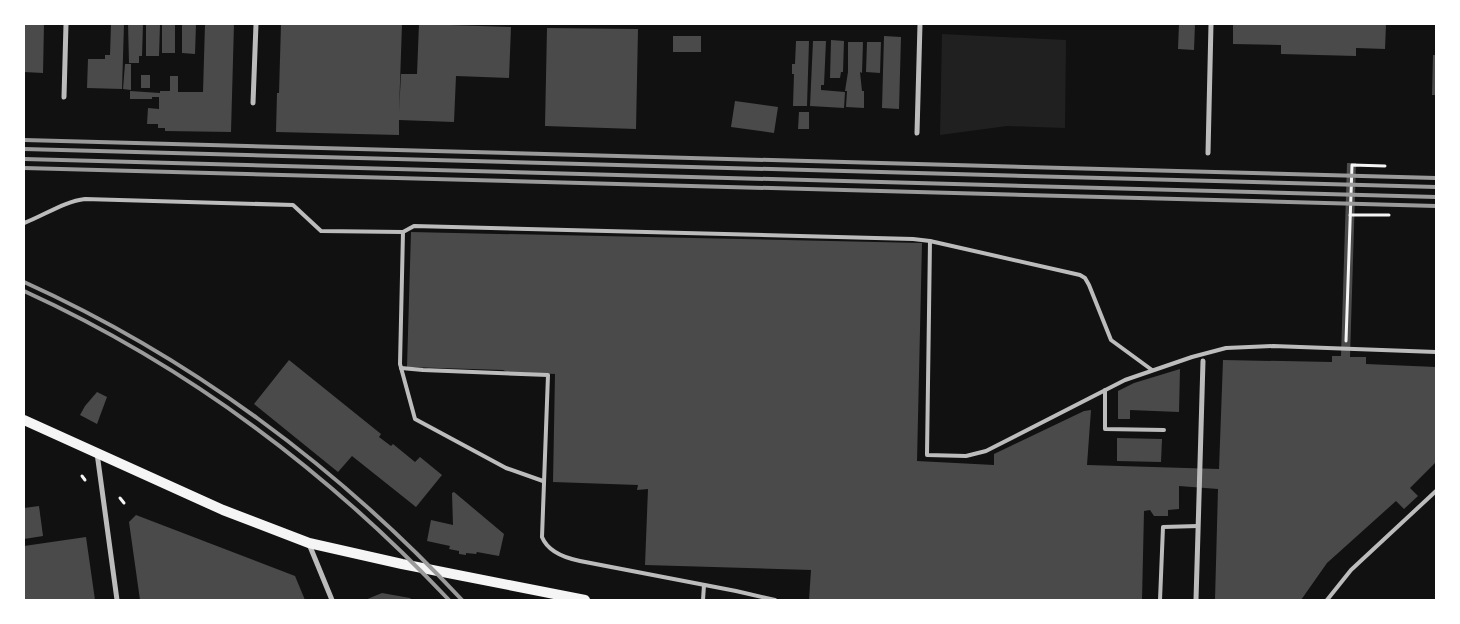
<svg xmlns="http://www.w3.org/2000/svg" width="1460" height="624" viewBox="0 0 1460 624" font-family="'Golos Text',sans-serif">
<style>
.green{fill:#202020}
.building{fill:#4a4a4a}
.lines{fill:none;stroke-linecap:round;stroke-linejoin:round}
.path{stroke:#f5f5f5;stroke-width:3}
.service{stroke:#bcbcbc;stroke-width:4}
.minor{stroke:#bcbcbc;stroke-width:5}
.secondary{stroke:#f5f5f5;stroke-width:10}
.rail{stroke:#9a9a9a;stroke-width:4}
</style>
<rect width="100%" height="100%" fill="#111"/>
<path class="green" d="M942,34L1066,40L1065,128L1007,126L940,135Z"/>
<g class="building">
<path d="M24,24H44L43,73L24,72Z"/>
<path d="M111,24H124L122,89L87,88L88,59H105V55H110Z"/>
<path d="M128,24H143L142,56H139V63H129Z"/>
<path d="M146,24H160L159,56H146Z"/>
<rect x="162" y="24" width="13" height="29"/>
<path d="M182,24H196L195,54L182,53Z"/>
<path d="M205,24H234L231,132L165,131V128H158V124H147L148,108L159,109V97H152V99H130V91L160,93V91H170V76H178V92H203Z"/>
<path d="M281,24H402L399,112L401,74H417L419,24L511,27L509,78L456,76L454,122L399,120V135L276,132L277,93H279Z"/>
<path d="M1179,24H1195L1194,50L1178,49Z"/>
<path d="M1233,24H1386L1385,49L1356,48V56L1281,54V45L1233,44Z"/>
<path d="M547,28L638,29L636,129L545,126Z"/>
<rect x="673" y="36" width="28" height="16"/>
<path d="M884,36L901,37L899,109L882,108Z"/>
<path d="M831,40L844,41L843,72H841L840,78H830Z"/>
<path d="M796,41H809L807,106H793L794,74H792V64H795Z"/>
<path d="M813,41H826L824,85H821V90L845,92L844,108L810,106Z"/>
<path d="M848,42H863L862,73L860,72L862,91H864V108L846,107L847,91H845L848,72Z"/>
<path d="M867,42H881L880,73L866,72Z"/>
<path d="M1433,55H1436V95H1432Z"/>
<path d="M125,64H131V90L123,89Z"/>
<rect x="141" y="75" width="9" height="13"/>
<path d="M735,101L778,107L774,133L731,127Z"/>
<path d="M799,112H809V129H798Z"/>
<path d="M1347,163H1356L1350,357H1366V364L1436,367V462L1410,488L1418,496L1404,509L1396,501L1327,563L1301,600H1215L1218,489L1179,486V509L1168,510V516H1154L1150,510L1144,511L1142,600H809L811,570L645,565L648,489L637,490L638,485L553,482L555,374L507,372L503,370L407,367L411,232L922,243L917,461L994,465V454L1084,411L1091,410L1087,465L1219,469L1223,360L1332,362V356H1341Z"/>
<path d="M289,360L381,434L379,437L391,446L393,444L415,462L420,457L442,475L416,507L352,456L338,472L254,404Z"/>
<path d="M1180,369L1179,412L1130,410V419H1118V391L1134,383Z"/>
<path d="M97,392L107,397L97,424L80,415L85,406Z"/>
<path d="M1117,438L1162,439L1161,462L1117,461Z"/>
<path d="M454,492L504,534L499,556L477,552L476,554L466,553V555L459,554V551L449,549L450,546L427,541L431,520L453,525L452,493Z"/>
<path d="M39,506L43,536L24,539V508Z"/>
<path d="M136,515L295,576L305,600H140L129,522Z"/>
<path d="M86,537L95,600H24V546Z"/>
<path d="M382,593L410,598L412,600H365Z"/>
</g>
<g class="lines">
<g class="path">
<path d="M1350,215H1389"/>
<path d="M1346,341L1352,165L1385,166"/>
<path d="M82,476L85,480"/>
<path d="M120,498L124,503"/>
</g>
<g class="service">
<path d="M24,223C43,216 65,201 85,199L293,205L321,231L403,232L414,226L913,239L930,241L1080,275L1085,278L1089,285L1111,340L1152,370"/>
<path d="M403,232L400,364L415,419L506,468L543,481"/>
<path d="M930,241L927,455L966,456L986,451L1125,380L1192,357L1226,348L1273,346L1436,352"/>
<path d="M401,368L423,370L548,375L542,537C548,552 565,558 580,561L736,591L775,600"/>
<path d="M1105,390V429L1164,430"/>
<path d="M703,600L704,585"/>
<path d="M1160,600L1163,527L1198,526"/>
<path d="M1327,600L1351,570L1436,491"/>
</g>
<g class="minor">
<path d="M64,97L66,24"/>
<path d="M253,103L256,24"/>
<path d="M917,133L920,24"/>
<path d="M1208,153L1211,24"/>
<path d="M97,453L117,600"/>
<path d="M309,544L332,600"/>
<path d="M1196,600L1203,361"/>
</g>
<path class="secondary" d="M24,420L223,510L309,543L402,564L585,600"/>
<g class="rail">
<path d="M24,140L1436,178"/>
<path d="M24,149L1436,187"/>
<path d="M24,159L1436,197"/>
<path d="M24,168L1436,206"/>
<path d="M24,282C190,357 338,467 462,600"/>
<path d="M24,291C186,365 327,471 449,600"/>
</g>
</g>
<rect width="1460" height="624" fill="none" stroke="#ffffff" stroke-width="50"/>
</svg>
